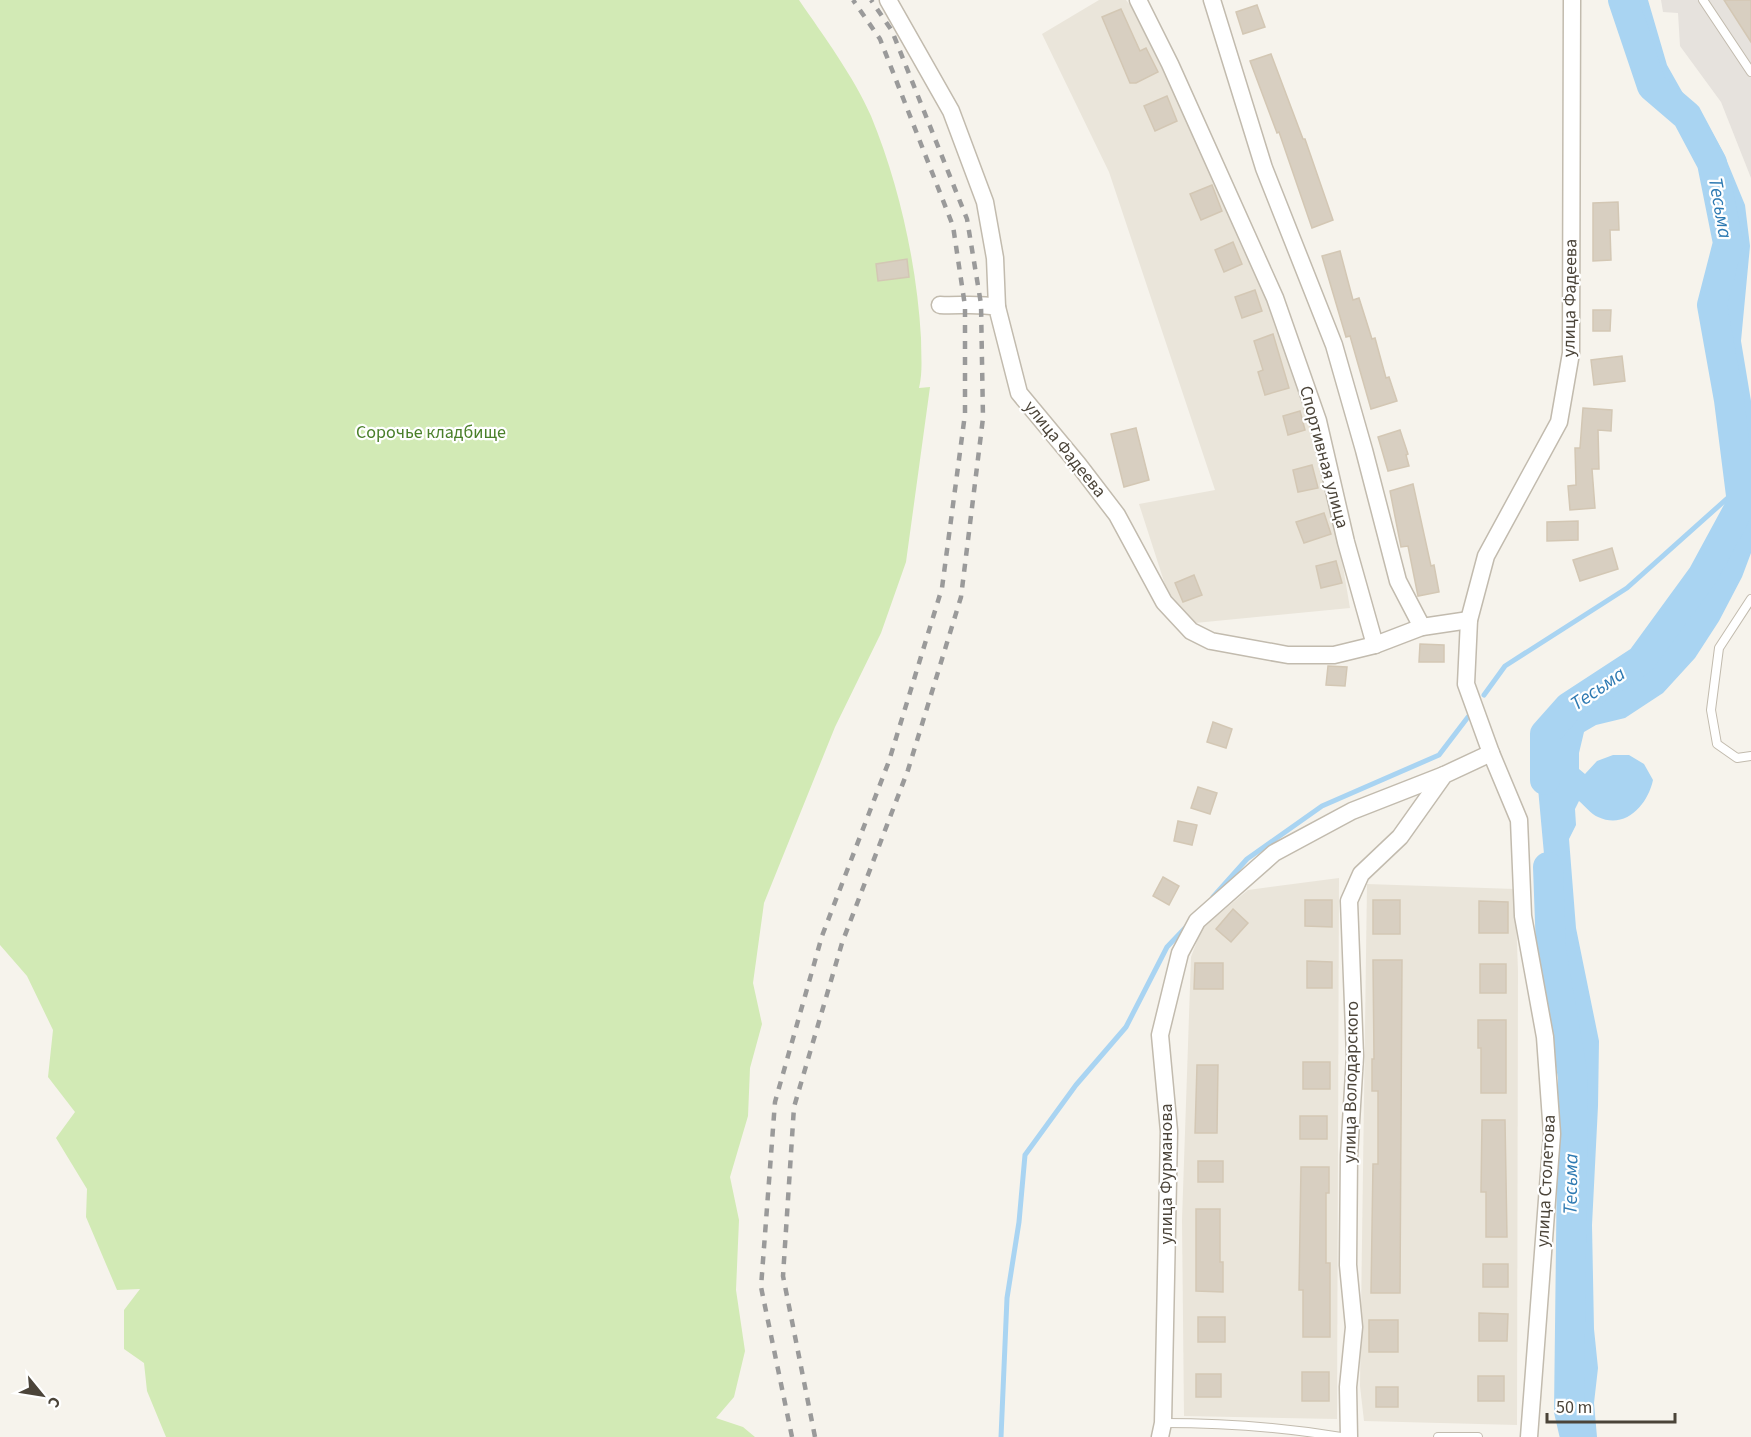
<svg xmlns="http://www.w3.org/2000/svg" width="1751" height="1437" viewBox="0 0 1751 1437" font-family="'Source Sans 3',sans-serif">
<style>
.residential{fill:#eae5da}
.industrial{fill:#e6e2dd}
.green{fill:#d2eab5}
.water{fill:#a9d4f2}
.lines{fill:none;stroke-linecap:round;stroke-linejoin:round}
.stream{stroke:#a9d4f2;stroke-width:5}
.river{stroke:#a9d4f2;stroke-width:30}
.building{fill:#d8cfc1;stroke:#d3c7b4;stroke-width:1.5}
.service-casing{stroke:#c2bbae;stroke-width:10}
.minor-casing{stroke:#c2bbae;stroke-width:19}
.service{stroke:#fff;stroke-width:8}
.minor{stroke:#fff;stroke-width:16}
.rail{stroke:#9a9a9a;stroke-width:4.5;stroke-dasharray:8 8;stroke-linecap:butt}
.labels{text-anchor:middle;dominant-baseline:central;stroke-width:4.5;stroke-linejoin:round;paint-order:stroke}
.street-label{font-size:18px;fill:#4b4439;stroke:#fff}
.park-label{font-size:18px;fill:#4a7f2a;stroke:#fff}
.water-label{font-size:20px;font-style:italic;fill:#2e7ab2;stroke:#fff}
</style>
<rect width="100%" height="100%" fill="#f6f3ec"/>
<g class="residential">
<path d="M1099,0H1126L1135,11L1224,201L1275,317L1315,438L1340,549L1350,608L1195,623L1169,597L1139,504L1215,490L1109,172L1042,34Z"/>
<path d="M1339,878L1337,1419L1184,1416L1182,1220L1191,957L1202,928L1248,890Z"/>
<path d="M1367,884L1515,889L1518,971L1517,1425L1364,1421L1360,1386Z"/>
</g>
<path class="industrial" d="M1661,0H1751V178L1721,102L1680,46L1678,13L1663,12Z"/>
<path class="green" d="M0,0H799C823,35 854,77 871,116C899,184 917,265 921,338C921,355 923,371 919,388L930,387L906,562L881,633L835,727L764,903L753,983L762,1024L750,1068L748,1116L730,1177L739,1220L736,1290L745,1351L734,1397L716,1418L743,1427L755,1437H166L147,1391L144,1363L124,1349V1310L140,1289L117,1290L86,1217L87,1189L56,1138L75,1112L48,1077L53,1030L27,976L0,945Z"/>
<path class="water" d="M1626,0H1648L1667,65L1689,104L1707,123L1724,154L1745,205L1750,246L1741,341L1751,401V553L1742,577L1719,621L1695,658L1663,693L1625,718L1596,725L1584,732L1579,753V769L1585,774L1597,761L1613,755H1629L1644,764L1653,780C1648,804 1626,830 1598,817C1591,814 1585,806 1579,801L1575,809L1576,825L1569,839L1576,928L1599,1041L1598,1106L1592,1225L1594,1329L1598,1368L1594,1403L1597,1437H1577V1432L1571,1425L1568,1394L1567,1339L1571,1276L1575,1141V1074L1548,898L1536,766L1542,743L1565,715L1612,695L1649,667L1712,579L1730,532L1744,466L1736,426L1723,388L1720,351L1721,316L1728,271V215L1716,167L1696,132L1662,95L1641,48Z"/>
<g class="lines">
<g class="stream">
<path d="M1484,695L1505,666L1627,588L1740,487"/>
<path d="M1213,897L1247,859L1322,806L1439,755L1468,717"/>
<path d="M1001,1437L1007,1298L1019,1222L1025,1155L1076,1085L1126,1027L1167,947L1187,926"/>
</g>
<g class="river">
<path d="M1545,780V734L1569,707L1641,660L1703,575L1742,503L1729,400L1712,305L1728,243L1712,163L1687,116L1652,86L1623,0"/>
<path d="M1548,867L1551,950L1573,1077L1569,1411L1575,1437"/>
</g>
</g>
<g class="building">
<path d="M1724,0H1751V42Z"/>
<path d="M1257,5L1265,27L1243,34L1236,12Z"/>
<path d="M1121,9L1140,51L1146,48L1158,72L1136,83H1130L1102,17Z"/>
<path d="M1271,54L1303,139H1305L1333,220L1312,228L1279,132L1277,133L1250,61Z"/>
<path d="M1167,96L1177,121L1155,131L1144,106Z"/>
<path d="M1212,185L1222,211L1201,220L1190,194Z"/>
<path d="M1618,202L1619,230H1610L1611,260L1593,261V203Z"/>
<path d="M1233,242L1242,264L1224,272L1215,250Z"/>
<path d="M1340,251L1353,300L1359,298L1372,339L1375,338L1386,378L1389,377L1397,401L1371,409L1350,336L1346,337L1322,256Z"/>
<path d="M907,259L909,277L878,281L876,264Z"/>
<path d="M1255,290L1262,311L1242,318L1235,297Z"/>
<path d="M1593,310H1611L1610,331H1593Z"/>
<path d="M1273,334L1289,388L1265,395L1258,372L1263,370L1254,341Z"/>
<path d="M1622,356L1625,381L1594,385L1591,360Z"/>
<path d="M1583,408L1612,410L1611,431L1598,430L1599,469H1592L1595,508L1570,510L1568,486L1576,485L1575,448H1580Z"/>
<path d="M1300,411L1305,430L1288,435L1283,416Z"/>
<path d="M1136,428L1149,480L1124,487L1111,434Z"/>
<path d="M1400,430L1408,454L1406,455L1409,466L1388,471L1378,437Z"/>
<path d="M1312,465L1318,488L1298,492L1293,470Z"/>
<path d="M1413,484L1431,566L1434,565L1439,592L1418,596L1408,546L1401,547L1390,491Z"/>
<path d="M1324,513L1331,534L1304,543L1296,522Z"/>
<path d="M1578,521V540L1547,541V522Z"/>
<path d="M1612,548L1618,569L1580,581L1573,560Z"/>
<path d="M1336,561L1342,583L1321,588L1316,566Z"/>
<path d="M1194,575L1202,595L1183,602L1175,583Z"/>
<path d="M1420,644L1444,645V662H1419Z"/>
<path d="M1328,666L1347,667L1345,686L1326,685Z"/>
<path d="M1213,722L1232,729L1226,748L1207,742Z"/>
<path d="M1198,787L1217,793L1210,814L1191,808Z"/>
<path d="M1178,821L1197,825L1192,845L1174,841Z"/>
<path d="M1163,877L1179,886L1169,905L1153,896Z"/>
<path d="M1305,900H1332V927L1305,926Z"/>
<rect x="1373" y="900" width="27" height="34"/>
<path d="M1479,901L1508,902V933H1479Z"/>
<path d="M1233,909L1248,923L1231,942L1216,929Z"/>
<path d="M1373,960H1402L1400,1293H1371L1373,1164H1378V1091H1372V1059H1374Z"/>
<path d="M1307,961L1332,962V988H1307Z"/>
<path d="M1195,963H1223V989H1194Z"/>
<rect x="1480" y="964" width="26" height="29"/>
<path d="M1478,1020H1506V1093H1481V1048H1478Z"/>
<rect x="1303" y="1062" width="27" height="27"/>
<path d="M1197,1065H1218L1217,1133H1195Z"/>
<rect x="1300" y="1116" width="27" height="23"/>
<path d="M1482,1120H1505L1507,1237H1486V1192H1481Z"/>
<rect x="1198" y="1161" width="25" height="21"/>
<path d="M1301,1167H1329V1193H1326V1263H1330V1337H1303V1290H1299Z"/>
<path d="M1196,1209H1220V1262H1223V1292L1196,1291Z"/>
<rect x="1483" y="1264" width="25" height="23"/>
<path d="M1479,1313L1508,1314L1507,1341H1479Z"/>
<rect x="1198" y="1317" width="27" height="25"/>
<rect x="1369" y="1320" width="29" height="32"/>
<rect x="1302" y="1372" width="27" height="29"/>
<rect x="1196" y="1374" width="25" height="23"/>
<rect x="1478" y="1376" width="26" height="25"/>
<rect x="1376" y="1387" width="22" height="20"/>
</g>
<g class="lines">
<defs>
<g id="service">
<path d="M1703,0L1751,72"/>
<path d="M1751,599L1719,648L1711,710L1717,744L1737,758L1751,756"/>
<path d="M1163,1423C1223,1423 1282,1427 1341,1437"/>
<path d="M1438,1437H1478"/>
</g>
<g id="minor">
<path d="M888,0L951,111L985,202L995,258L997,307"/>
<path d="M1212,0L1264,168L1334,345L1364,450L1398,581L1422,627"/>
<path d="M940,305C959,306 978,303 997,307L1019,393L1078,464L1117,515L1164,602L1191,631L1211,641L1288,655H1334L1375,645L1346,542L1318,421L1275,298L1170,64L1138,0"/>
<path d="M1375,645L1422,627L1469,620"/>
<path d="M1160,1437L1163,1423L1169,1131L1160,1035L1180,953L1197,921L1274,853L1352,811L1444,775"/>
<path d="M1349,1437L1348,1387L1354,1327L1348,1265L1349,1155L1355,1056L1349,901L1361,874L1400,837L1444,775L1491,753"/>
<path d="M1529,1437L1552,1134L1545,1037L1523,916L1519,820L1491,753L1466,684L1469,620L1486,556L1559,422L1571,353L1572,0"/>
</g>
</defs>
<use href="#service" class="service-casing"/>
<use href="#minor" class="minor-casing"/>
<use href="#service" class="service"/>
<use href="#minor" class="minor"/>
<g class="rail">
<path d="M792,1437L761,1287L775,1102L822,936L889,761L942,588L965,414V306L953,226L880,39L853,0"/>
<path d="M815,1437L783,1276L794,1107L842,943L908,770L961,597L983,418L981,304L967,219L892,31L871,0"/>
</g>
</g>
<g class="labels">
<g class="street-label">
<text transform="translate(1570 298) rotate(-89)">улица Фадеева</text>
<text transform="translate(1065 449) rotate(51)">улица Фадеева</text>
<text transform="translate(1324 457) rotate(75)">Спортивная улица</text>
<text transform="translate(1351 1082) rotate(-89)">улица Володарского</text>
<text transform="translate(1166 1174) rotate(-90)">улица Фурманова</text>
<text transform="translate(1546 1181) rotate(-87)">улица Столетова</text>
</g>
<g class="park-label">
<text x="431" y="432">Сорочье кладбище</text>
</g>
<g class="water-label">
<text transform="translate(1720 208) rotate(80)">Тесьма</text>
<text transform="translate(1598 689) rotate(-34)">Тесьма</text>
<text transform="translate(1571 1184) rotate(-89)">Тесьма</text>
</g>
</g>
<g transform="translate(42 1395) rotate(120)" stroke="#ffffff" stroke-width="4.5" paint-order="stroke">
<path d="M0-4.5L10 22L0 15L-10 22Z" fill="#4b4439"/>
<text y="-9" font-size="16" font-weight="bold" text-anchor="middle" fill="#4b4439">С</text>
</g>
<path d="M1547 1413v9h128v-9" fill="none" stroke="#4b4439" stroke-width="3"/>
<text x="1556" y="1413" font-size="18" fill="#4b4439" stroke="#ffffff" stroke-width="4.5" paint-order="stroke">50 m</text>
</svg>
